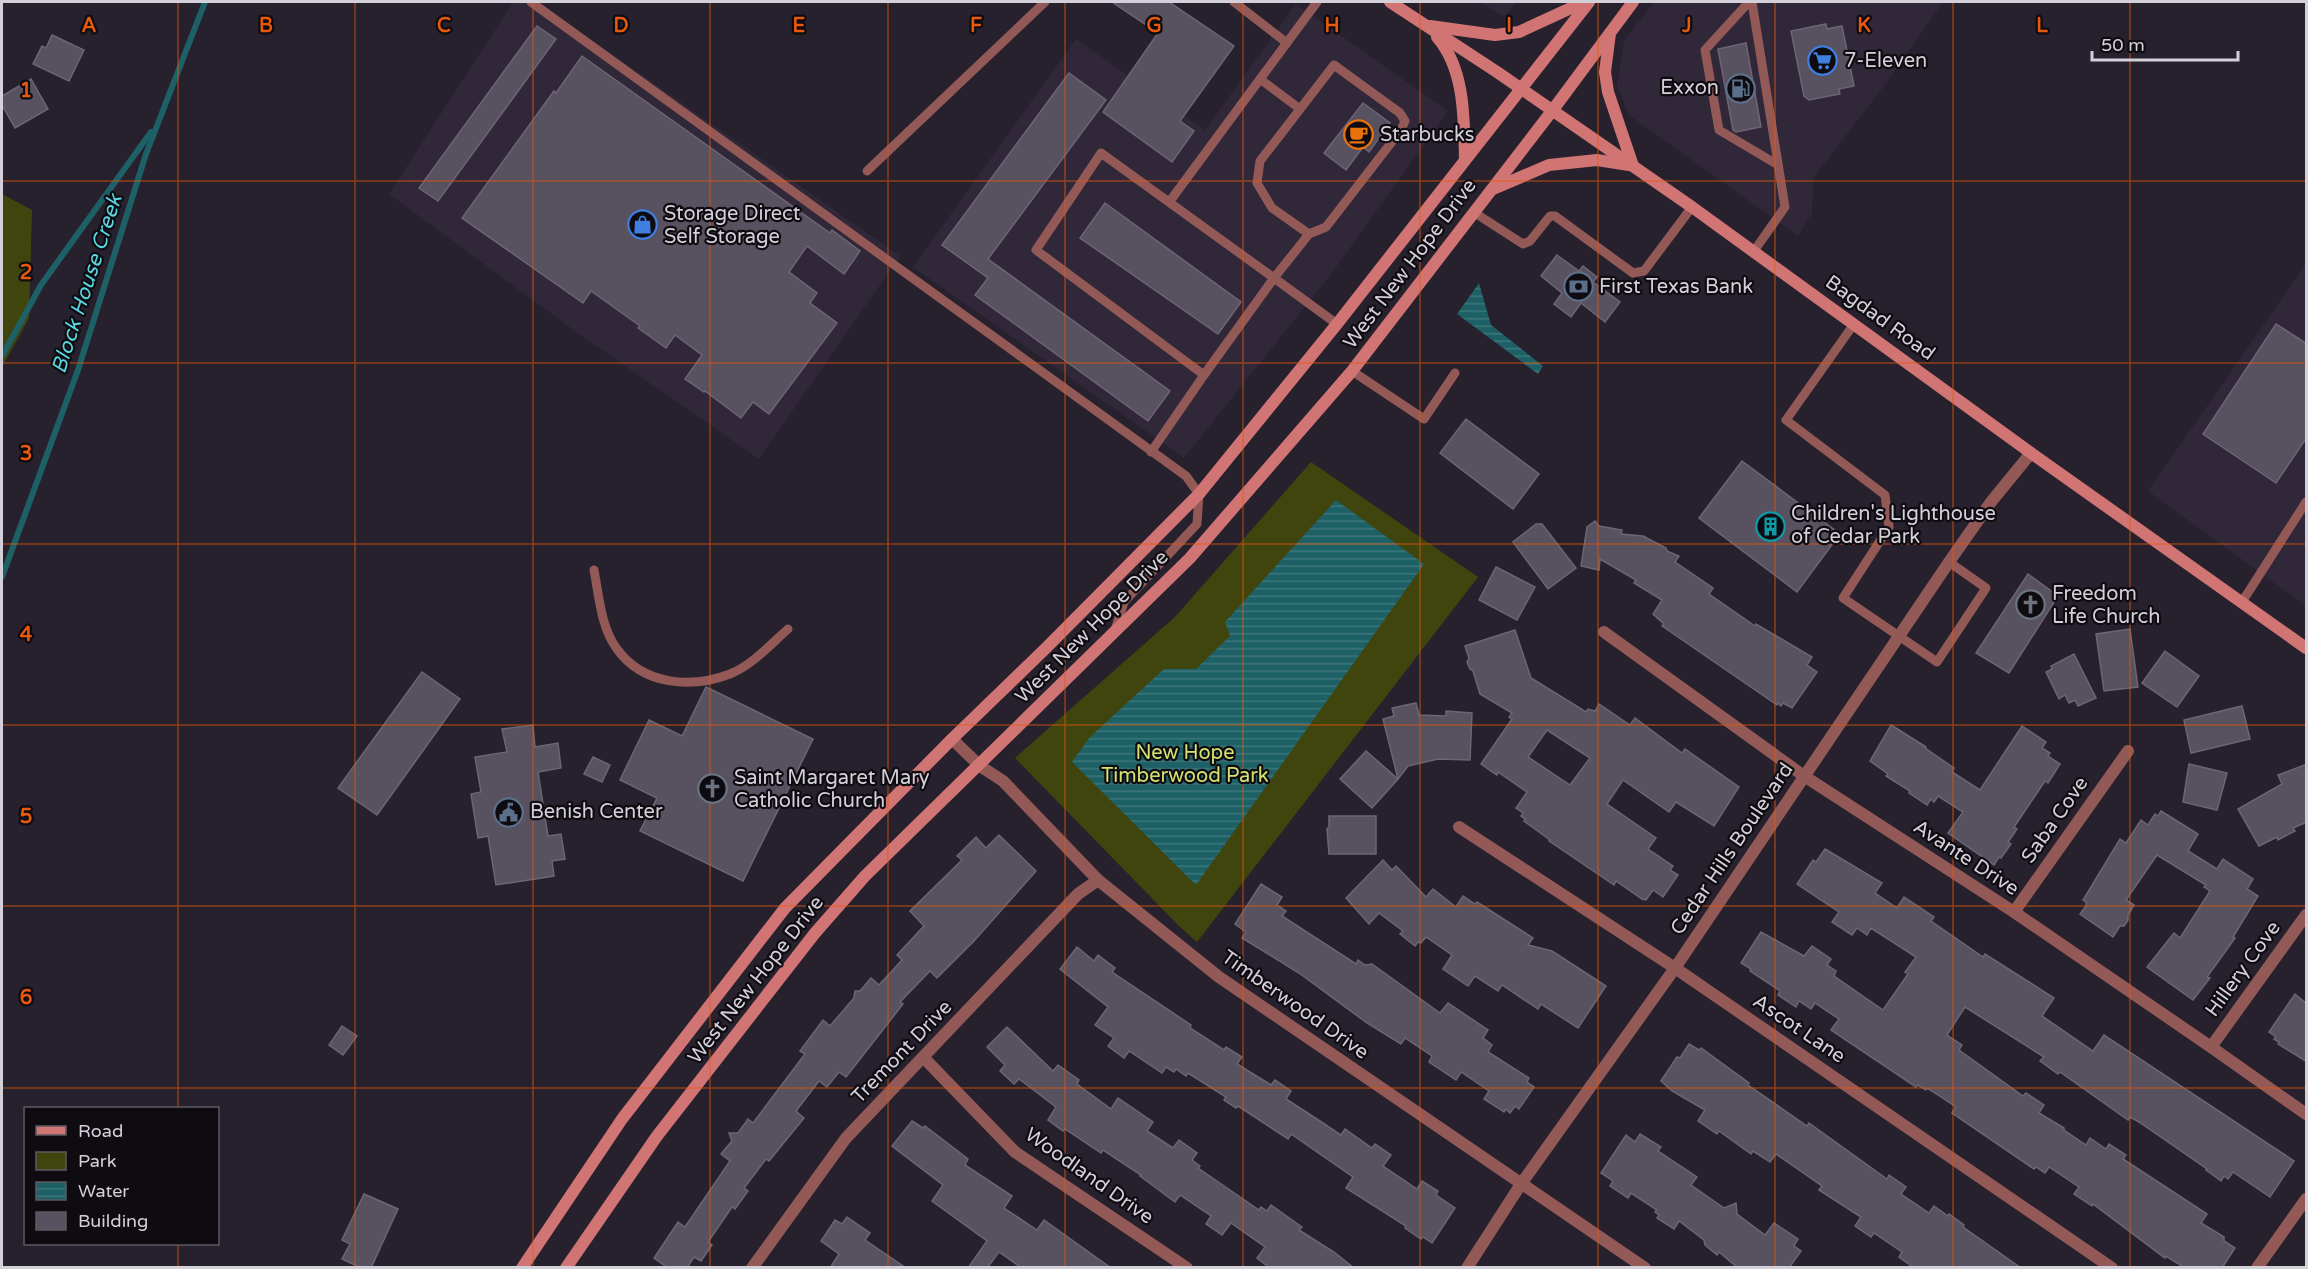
<svg xmlns="http://www.w3.org/2000/svg" width="2308" height="1269" viewBox="0 0 2308 1269" font-family="'Varela Round',sans-serif">
<style>
.built{fill:#302739}
.park{fill:#40450d}
.water{fill:url(#water-rules)}
.lines{fill:none;stroke-linecap:round;stroke-linejoin:round}
.stream{stroke:#1d6065;stroke-width:6}
.building{fill:#58515f;stroke:#6d6574;stroke-width:1.5;fill-rule:evenodd}
.service{stroke:#925957;stroke-width:9}
.minor{stroke:#925957;stroke-width:12}
.tertiary{stroke:#925957;stroke-width:12}
.secondary{stroke:#d17574;stroke-width:12}
.grid{fill:none;stroke:#e8590c;stroke-width:1.5;stroke-opacity:0.55}
.labels{text-anchor:middle;dominant-baseline:central;stroke-width:4.5;stroke-linejoin:round;paint-order:stroke}
.poi-label{font-size:20px;fill:#d4d0d9;stroke:#0e0c11;text-anchor:start}
.street-label{font-size:20px;fill:#d4d0d9;stroke:#0e0c11}
.park-label{font-size:20px;fill:#d4e270;stroke:#0e0c11}
.water-label{font-size:21px;font-style:italic;fill:#58d7e2;stroke:#0e0c11}
.grid-label{font-size:20px;text-anchor:middle;font-weight:bold;fill:#e8590c;stroke:#0e0c11;stroke-width:4.5;stroke-linejoin:round;paint-order:stroke}
</style>
<defs>
<pattern id="water-rules" width="6" height="5" patternUnits="userSpaceOnUse" patternTransform="scale(1.5)"><rect width="6" height="5" fill="#1d6065"/><path d="M0 2.5h6" fill="none" stroke="#3d767a"/></pattern>
</defs>
<rect width="100%" height="100%" fill="#27212d"/>
<g class="built">
<path d="M513,2H538L900,256L759,459L579,334L389,194Z"/>
<path d="M1480,2H1517L1504,17Z"/>
<path d="M1654,2H1943L1884,86L1814,177L1812,213L1798,236L1629,115L1617,85L1624,41Z"/>
<path d="M1296,4L1448,111L1332,273L1184,458L913,267L1076,39L1205,130Z"/>
<path d="M2306,264V606L2148,491Z"/>
</g>
<g class="park">
<path d="M2,194L32,210L29,318L2,367Z"/>
<path d="M1311,462L1478,577L1197,942L1180,927L1015,758L1175,617Z"/>
</g>
<g class="water">
<path d="M1479,283L1491,325L1543,366L1538,374L1457,314Z"/>
<path d="M1336,500L1424,564L1196,885L1072,762L1090,737L1164,669H1196L1230,636L1225,622Z"/>
</g>
<g class="lines">
<g class="stream">
<path d="M2,356L41,285L151,132"/>
<path d="M2,577L78,370L146,154L205,2"/>
</g>
</g>
<g class="building">
<path d="M1112,2H1169L1234,46L1180,121L1194,131L1172,162L1103,112L1158,33Z"/>
<path d="M1826,24L1827,29L1842,26L1854,86L1839,89L1840,94L1809,100L1804,96L1791,31Z"/>
<path d="M537,26L556,39L438,201L419,188Z"/>
<path d="M52,35L84,50L69,81L33,64L42,46L46,48Z"/>
<path d="M1746,43L1761,127L1736,132L1733,130L1718,49Z"/>
<path d="M582,56L830,233L832,230L860,251L844,274L807,246L789,272L817,293L810,303L837,323L769,414L753,402L741,418L705,391L704,392L685,379L702,355L675,335L666,348L638,328L640,326L591,291L583,303L462,218L554,91L556,93Z"/>
<path d="M1069,73L1106,100L988,259L1170,391L1148,421L975,295L988,278L942,245Z"/>
<path d="M31,79L48,109L15,128L2,105V96Z"/>
<path d="M1363,103L1390,123L1369,152L1363,147L1346,170L1324,153Z"/>
<path d="M1105,203L1241,302L1218,334L1080,238Z"/>
<path d="M1557,255L1579,271L1583,266L1597,277L1593,282L1620,302L1605,322L1581,303L1571,317L1554,304L1562,293L1541,276Z"/>
<path d="M2276,324L2307,344V437L2276,483L2203,434Z"/>
<path d="M1466,419L1539,474L1513,509L1440,453Z"/>
<path d="M1742,461L1840,534L1797,592L1699,518Z"/>
<path d="M1595,521L1599,526L1622,530L1621,534L1643,536L1666,548L1667,551L1679,556L1675,562L1713,588L1709,594L1755,626L1756,624L1812,657L1807,665L1817,672L1792,708L1783,703L1781,706L1778,703L1777,705L1662,626L1664,624L1653,614L1662,600L1634,583L1636,580L1600,559L1599,570L1581,566L1587,527Z"/>
<path d="M1536,524H1542L1576,568L1548,589L1513,542Z"/>
<path d="M1496,567L1535,587L1517,620L1479,600Z"/>
<path d="M2028,574L2058,596L2009,673L1976,653Z"/>
<path d="M2130,629L2138,687L2104,691L2096,634Z"/>
<path d="M1515,630L1531,678L1586,712L1588,709L1595,711L1599,704L1630,725L1635,718L1682,753L1685,749L1739,787L1714,826L1676,802L1669,812L1623,780L1607,804L1656,838L1648,849L1673,866L1670,870L1678,875L1663,897L1653,890L1646,900L1642,899L1616,881L1614,885L1549,841L1550,840L1524,821L1525,819L1521,816L1523,813L1516,808L1527,792L1498,772L1497,775L1481,764L1512,719L1509,717L1512,713L1480,694L1473,671L1470,669L1467,662L1469,658L1465,646ZM1547,730L1590,758L1570,785L1528,757Z"/>
<path d="M2165,651L2199,676L2177,707L2142,683Z"/>
<path d="M2074,654L2096,698L2078,706L2075,700L2069,703L2065,695L2059,699L2046,672L2052,669L2051,666Z"/>
<path d="M422,672L460,699L377,815L338,788Z"/>
<path d="M706,687L813,739L743,881L640,831L657,798L620,780L649,720L682,736Z"/>
<path d="M1416,703L1419,715L1446,716V711L1472,713L1470,760L1438,759L1408,766L1398,779L1383,719L1394,716L1392,708Z"/>
<path d="M2242,706L2250,739L2191,753L2184,720Z"/>
<path d="M533,725L535,747L558,743L561,768L538,772L548,836L561,834L565,859L552,861L554,876L496,885L488,836L478,838L471,794L481,792L475,757L507,752L502,729Z"/>
<path d="M1891,725L1926,747L1925,748L1954,768L1952,772L1980,790L2022,726L2046,742L2042,748L2050,753L2048,756L2060,764L2048,783L2045,781L2014,827L2017,829L2008,842L2011,844L2001,858L1999,857L1994,865L1948,833L1963,812L1938,796L1934,802L1931,799L1927,805L1909,793L1910,791L1886,776L1888,774L1870,761Z"/>
<path d="M1366,751L1398,779L1372,808L1340,779Z"/>
<path d="M593,757L610,765L602,782L584,774Z"/>
<path d="M2189,764L2227,773L2217,810L2183,802Z"/>
<path d="M2307,764V822L2293,828L2295,831L2278,840L2277,837L2259,846L2238,809L2282,784L2278,775Z"/>
<path d="M2161,811L2198,834L2188,851L2217,869L2223,859L2253,879L2247,889L2258,896L2233,937L2235,938L2207,977L2210,978L2193,1000L2147,967L2174,933L2180,938L2210,891L2204,887L2206,885L2157,855L2126,900L2134,905L2128,915V920L2124,926H2120L2113,937L2080,914L2086,906V902L2083,900L2120,839L2126,843L2141,820L2148,825L2155,814L2158,816Z"/>
<path d="M1329,816H1376V854H1329L1327,829L1329,827Z"/>
<path d="M999,835L1036,871L974,941L937,978L930,971L900,1002L903,1004L846,1077L839,1072L827,1087L819,1081L796,1111L804,1118L769,1161L766,1159L744,1188L748,1191L735,1209L732,1207L708,1242L712,1245L701,1261L694,1257L687,1268H668L654,1258L678,1222L685,1227L730,1161L721,1154L732,1141L729,1133H738L748,1119L753,1123L805,1054L800,1051L823,1020L830,1026L854,998L855,991H860L871,978L879,985L902,960L897,955L924,926L910,911L962,860L957,856L976,837L986,848Z"/>
<path d="M1825,849L1882,883L1875,893L1897,908L1904,897L1934,917L1931,921L1983,957L1985,954L2054,998L2042,1016L2093,1051L2104,1035L2294,1161L2270,1197L2233,1172L2228,1179L2224,1176L2221,1181L2206,1170L2207,1169L2139,1122L2130,1117L2128,1120L2060,1072L2058,1074L2040,1061L2044,1057L1965,1007L1947,1035L1962,1045L1959,1050L2023,1096L2026,1093L2044,1105L2039,1113L2064,1128V1130L2086,1145L2090,1138L2106,1149L2109,1144L2126,1155L2123,1159L2207,1214L2201,1223L2224,1237V1241L2235,1248L2222,1268H2185L2166,1256L2165,1258L2093,1204L2092,1206L2074,1194L2079,1187L2049,1167L2045,1173L2036,1167L2034,1169L1952,1113L1956,1107L1941,1097L1927,1088L1926,1090L1918,1085L1916,1087L1831,1030L1839,1019L1815,1003L1811,1009L1799,1001L1796,1007L1778,995L1780,991L1750,971L1751,969L1741,963L1761,932L1804,956L1812,946L1831,959L1827,965L1836,971L1834,976L1883,1010L1908,974L1905,972L1916,957L1871,928L1867,935L1857,928L1852,935L1832,922L1839,912L1797,884L1813,860L1816,862Z"/>
<path d="M1383,860L1392,870L1396,866L1426,897L1433,889L1456,907L1463,896L1475,904L1477,902L1533,938L1528,945L1552,951L1606,986L1578,1028L1541,1004L1538,1009L1502,985L1498,991L1475,976L1468,986L1443,969L1452,955L1426,937L1421,943L1418,942L1415,946L1400,934L1403,931L1379,913L1369,924L1346,898Z"/>
<path d="M1261,884L1282,897L1277,905L1286,911L1282,916L1356,964L1358,960L1365,965L1372,964L1440,1013L1448,1003L1488,1030L1483,1038L1492,1045L1488,1052L1529,1078L1527,1082L1534,1087L1519,1109L1515,1106L1510,1113L1506,1109L1504,1112L1501,1110L1484,1099L1489,1091L1461,1072L1456,1080L1429,1062L1432,1056L1405,1038L1401,1044L1367,1023L1299,973L1242,938L1246,932L1235,924Z"/>
<path d="M1077,947L1094,961L1098,955L1115,968L1112,972L1191,1025L1190,1028L1224,1050L1226,1047L1242,1057L1237,1064L1271,1085L1275,1080L1291,1091L1286,1099L1323,1123L1341,1135L1345,1129L1372,1148L1375,1144L1391,1155L1383,1166L1417,1189L1422,1181L1438,1191L1436,1195L1455,1208L1432,1243L1423,1237L1421,1239L1405,1228L1406,1226L1346,1188L1353,1177L1291,1134L1288,1139L1238,1106L1236,1108L1224,1100L1226,1097L1188,1073L1186,1076L1176,1069L1174,1072L1166,1067L1162,1073L1129,1051L1124,1058L1108,1046L1114,1038L1095,1025L1108,1007L1060,969Z"/>
<path d="M2295,994L2307,1004V1062L2278,1044L2279,1042L2274,1039L2276,1037L2269,1032Z"/>
<path d="M342,1026L357,1036L343,1055L329,1045Z"/>
<path d="M1007,1027L1053,1071L1058,1065L1079,1080L1077,1084L1111,1109L1118,1098L1153,1122L1147,1131L1173,1148L1179,1140L1197,1153L1192,1160L1200,1166L1198,1168L1259,1210L1261,1207L1267,1211L1271,1205L1302,1227L1299,1230L1334,1252L1354,1268H1270L1257,1258L1265,1247L1231,1223L1222,1235L1206,1224L1211,1216L1180,1195L1175,1202L1140,1176L1141,1175L1103,1150L1101,1153L1065,1129L1063,1131L1048,1120L1056,1107L1019,1079L1014,1084L1000,1071L1005,1065L987,1047Z"/>
<path d="M1689,1044L1699,1050L1701,1048L1749,1083L1748,1085L1807,1126L1809,1123L1887,1179L1889,1175L1906,1187L1901,1194L1929,1213L1934,1206L1948,1216L1949,1214L1964,1225L1963,1227L2021,1268H1914L1899,1257L1902,1252L1874,1233L1871,1237L1855,1226L1861,1217L1819,1190L1822,1186L1776,1154L1770,1162L1753,1151L1751,1154L1719,1131L1717,1134L1698,1121L1705,1110L1672,1091L1661,1081L1677,1057L1680,1058Z"/>
<path d="M912,1121L923,1128L925,1126L968,1159L965,1165L1012,1196L1004,1208L1037,1230L1044,1220L1111,1268H1022L999,1252L987,1268H968L987,1241L932,1201L943,1185L892,1146Z"/>
<path d="M1640,1134L1661,1147L1658,1151L1697,1177L1691,1185L1724,1208L1736,1203L1737,1214L1765,1235L1774,1223L1798,1239L1794,1246L1801,1251L1789,1268H1738L1719,1252L1717,1255L1705,1245L1704,1240L1679,1221L1674,1229L1657,1218L1659,1215L1655,1212L1657,1210L1631,1193L1628,1198L1610,1186L1613,1181L1601,1173L1626,1135L1635,1142Z"/>
<path d="M364,1194L398,1209L371,1268H361L342,1259L350,1244L342,1240Z"/>
<path d="M847,1217L870,1233L865,1240L906,1268H830L839,1254L821,1241L835,1220L842,1224Z"/>
</g>
<g class="lines">
<g class="service">
<path d="M531,2L1186,476L1199,494L1197,524L1124,602L1115,630"/>
<path d="M1234,2L1287,43"/>
<path d="M1749,2L1705,50L1719,130L1778,165"/>
<path d="M1752,2L1785,207L1754,251"/>
<path d="M1260,79L1300,109"/>
<path d="M867,171L1045,2"/>
<path d="M1170,201L1317,2"/>
<path d="M1475,213L1523,244L1530,241L1550,216H1555L1633,273L1644,271L1692,207"/>
<path d="M1309,234L1326,227L1401,130L1405,121L1400,113L1334,65L1260,161L1257,183L1272,208L1309,234L1274,278L1101,153L1036,250L1204,375L1274,278L1337,324"/>
<path d="M1854,324L1786,420L1885,495L1889,527L1843,598L1937,662L1986,588L1949,562"/>
<path d="M1352,371L1424,419L1455,373"/>
<path d="M1151,452L1204,375"/>
<path d="M594,570C599,596 601,628 617,649C643,685 691,689 730,674C752,665 770,645 788,629"/>
<path d="M2242,602L2306,502"/>
</g>
<g class="minor">
<path d="M1604,632L1804,776L2014,912L2211,1047L2306,1114"/>
<path d="M952,739L980,766L1003,781L1098,880L1219,977L1645,1268"/>
<path d="M1459,827L1675,968L2112,1268"/>
<path d="M2014,912L2128,751"/>
<path d="M2211,1047L2306,915"/>
<path d="M924,1058L1015,1152L1187,1268"/>
<path d="M752,1268L846,1138L1078,894L1098,880"/>
<path d="M2257,1268L2306,1199"/>
</g>
<path class="tertiary" d="M1467,1268L1521,1184L1675,968L1949,562L1991,502L2031,453"/>
<g class="secondary">
<path d="M1390,2L1497,72L1692,207L2031,453L2306,648"/>
<path d="M1430,26L1495,35L1519,32L1584,2"/>
<path d="M1610,33L1605,72L1608,92L1633,166"/>
<path d="M1437,37C1465,69 1464,119 1465,160"/>
<path d="M1493,189L1549,165L1597,160L1629,165"/>
<path d="M522,1268L622,1119L785,908L952,739L1046,648L1199,494L1337,324L1589,2"/>
<path d="M566,1268L657,1136L815,933L865,876L1190,558L1352,371L1552,111L1633,2"/>
</g>
</g>
<path class="grid" d="M178,2V1108M355,2V1268M533,2V1268M710,2V1268M888,2V1268M1065,2V1268M1243,2V1268M1420,2V1268M1598,2V1268M1775,2V1268M1953,2V1268M2130,2V1268M2,181H2306M2,363H2306M2,544H2306M2,725H2306M2,906H2306M2,1088H2306M178,1244V1268"/>
<defs>
<symbol id="supermarket-ring" viewBox="-11 -11 22 22"><circle r="9.5" fill="#0e0c11" stroke="#3f7fe0" stroke-width="1.5"/><path d="M-6-5.5h2.5l.6 2H6L4.5 2H-2.5L-4.4-4H-6ZM-1.5 3.2a1.3 1.3 0 1 0 .1 0ZM3 3.2a1.3 1.3 0 1 0 .1 0Z" fill="#3f7fe0"/></symbol>
<symbol id="fuel-ring" viewBox="-11 -11 22 22"><circle r="9.5" fill="#0e0c11" stroke="#5c6f8a" stroke-width="1.5"/><path d="M-5.5-6h7V0h2V4h1.3V-2.5L3-4.5l.8-.8L6-3V5H2.5V1h-1V6h-7ZM-4.2-4.7v3.2H.2V-4.7Z" fill="#5c6f8a"/></symbol>
<symbol id="cafe-ring" viewBox="-11 -11 22 22"><circle r="9.5" fill="#0e0c11" stroke="#e8710a" stroke-width="1.5"/><path d="M-5.5-4.5H6V0H3Q3 3.5 0 3.5H-2.5Q-5.5 3.5-5.5 0ZM3-3.2v2h1.7v-2ZM-6 4.5H4V6H-6Z" fill="#e8710a"/></symbol>
<symbol id="shop-ring" viewBox="-11 -11 22 22"><circle r="9.5" fill="#0e0c11" stroke="#3f7fe0" stroke-width="1.5"/><path d="M-5-2.5h2.3a2.7 3.5 0 0 1 5.4 0H5L5.5 6h-11ZM-1.5-2.5h3a1.5 2.3 0 0 0-3 0Z" fill="#3f7fe0"/></symbol>
<symbol id="bank-ring" viewBox="-11 -11 22 22"><circle r="9.5" fill="#0e0c11" stroke="#5c6f8a" stroke-width="1.5"/><path d="M-6-4H6V4H-6ZM0-2.3a2.3 2.3 0 1 0 0 4.6a2.3 2.3 0 1 0 0-4.6Z" fill="#5c6f8a"/></symbol>
<symbol id="building-ring" viewBox="-11 -11 22 22"><circle r="9.5" fill="#0e0c11" stroke="#0f9aa8" stroke-width="1.5"/><path d="M-4-6H4V6H1V3H-1V6H-4ZM-2.5-4.3h1.7v1.8h-1.7ZM.8-4.3h1.7v1.8H.8ZM-2.5-1h1.7V.8h-1.7ZM.8-1h1.7V.8H.8Z" fill="#0f9aa8"/></symbol>
<symbol id="church-ring" viewBox="-11 -11 22 22"><circle r="9.5" fill="#0e0c11" stroke="#6b7280" stroke-width="1.5"/><path d="M-1.2-6h2.4v3.5h3.3v2.4h-3.3V6h-2.4V-.1h-3.3v-2.4h3.3Z" fill="#6b7280"/></symbol>
<symbol id="civic-ring" viewBox="-11 -11 22 22"><circle r="9.5" fill="#0e0c11" stroke="#5c6f8a" stroke-width="1.5"/><path d="M-.6-6.5H3V-4.5H.6V-3L4-1V1h2V6H-6V1h2V-1L-.6-3ZM-1.2 2.5V6h2.4V2.5Z" fill="#5c6f8a"/></symbol>
</defs>
<g fill-rule="evenodd">
<use href="#supermarket-ring" x="1806" y="44" width="33" height="33"/>
<use href="#fuel-ring" x="1724" y="72" width="33" height="33"/>
<use href="#cafe-ring" x="1342" y="118" width="33" height="33"/>
<use href="#shop-ring" x="626" y="208" width="33" height="33"/>
<use href="#bank-ring" x="1562" y="270" width="33" height="33"/>
<use href="#building-ring" x="1754" y="510" width="33" height="33"/>
<use href="#church-ring" x="2014" y="588" width="33" height="33"/>
<use href="#church-ring" x="696" y="772" width="33" height="33"/>
<use href="#civic-ring" x="492" y="796" width="33" height="33"/>
</g>
<g class="labels">
<g class="poi-label">
<text x="1844" y="61">7-Eleven</text>
<text x="1719" y="88" text-anchor="end">Exxon</text>
<text x="1380" y="135">Starbucks</text>
<text x="664" y="214">Storage Direct<tspan x="664" dy="23">Self Storage</tspan></text>
<text x="1599" y="287">First Texas Bank</text>
<text x="1791" y="514">Children's Lighthouse<tspan x="1791" dy="23">of Cedar Park</tspan></text>
<text x="2052" y="594">Freedom<tspan x="2052" dy="23">Life Church</tspan></text>
<text x="734" y="778">Saint Margaret Mary<tspan x="734" dy="23">Catholic Church</tspan></text>
<text x="530" y="812">Benish Center</text>
</g>
<g class="street-label">
<text transform="translate(1410 264) rotate(-53)">West New Hope Drive</text>
<text transform="translate(1880 318) rotate(36)">Bagdad Road</text>
<text transform="translate(1092 627) rotate(-45)">West New Hope Drive</text>
<text transform="translate(2055 820) rotate(-55)">Saba Cove</text>
<text transform="translate(1732 849) rotate(-56)">Cedar Hills Boulevard</text>
<text transform="translate(1966 858) rotate(33)">Avante Drive</text>
<text transform="translate(2243 969) rotate(-54)">Hillery Cove</text>
<text transform="translate(756 980) rotate(-52)">West New Hope Drive</text>
<text transform="translate(1295 1005) rotate(35)">Timberwood Drive</text>
<text transform="translate(1799 1029) rotate(34)">Ascot Lane</text>
<text transform="translate(902 1052) rotate(-46)">Tremont Drive</text>
<text transform="translate(1089 1176) rotate(35)">Woodland Drive</text>
</g>
<g class="park-label">
<text x="1185" y="753">New Hope<tspan x="1185" dy="23">Timberwood Park</tspan></text>
</g>
<g class="water-label">
<text transform="translate(87 284) rotate(-72)">Block House Creek</text>
</g>
</g>
<g class="grid-label">
<text x="89" y="32">A</text>
<text x="266" y="32">B</text>
<text x="444" y="32">C</text>
<text x="621" y="32">D</text>
<text x="799" y="32">E</text>
<text x="976" y="32">F</text>
<text x="1154" y="32">G</text>
<text x="1332" y="32">H</text>
<text x="1509" y="32">I</text>
<text x="1687" y="32">J</text>
<text x="1864" y="32">K</text>
<text x="2042" y="32">L</text>
<text x="26" y="97">1</text>
<text x="26" y="279">2</text>
<text x="26" y="460">3</text>
<text x="26" y="641">4</text>
<text x="26" y="823">5</text>
<text x="26" y="1004">6</text>
</g>
<rect width="2308" height="1269" fill="none" stroke="#d4d0d9" stroke-width="6"/>
<rect x="24" y="1107" width="195" height="138" fill="#0e0c11" stroke="#5d5a61" stroke-width="1.5"/>
<rect x="36" y="1126" width="30" height="9" fill="#d17574" stroke="#5d5a61" stroke-width="1.5"/>
<text x="78" y="1137" font-size="18" fill="#d4d0d9">Road</text>
<rect x="36" y="1152" width="30" height="18" fill="#40450d" stroke="#5d5a61" stroke-width="1.5"/>
<text x="78" y="1167" font-size="18" fill="#d4d0d9">Park</text>
<rect x="36" y="1182" width="30" height="18" fill="url(#water-rules)" stroke="#5d5a61" stroke-width="1.5"/>
<text x="78" y="1197" font-size="18" fill="#d4d0d9">Water</text>
<rect x="36" y="1212" width="30" height="18" fill="#58515f" stroke="#5d5a61" stroke-width="1.5"/>
<text x="78" y="1227" font-size="18" fill="#d4d0d9">Building</text>
<path d="M2092 51v9h146v-9" fill="none" stroke="#d4d0d9" stroke-width="3"/>
<text x="2101" y="51" font-size="18" fill="#d4d0d9" stroke="#0e0c11" stroke-width="4.5" paint-order="stroke">50 m</text>
</svg>
